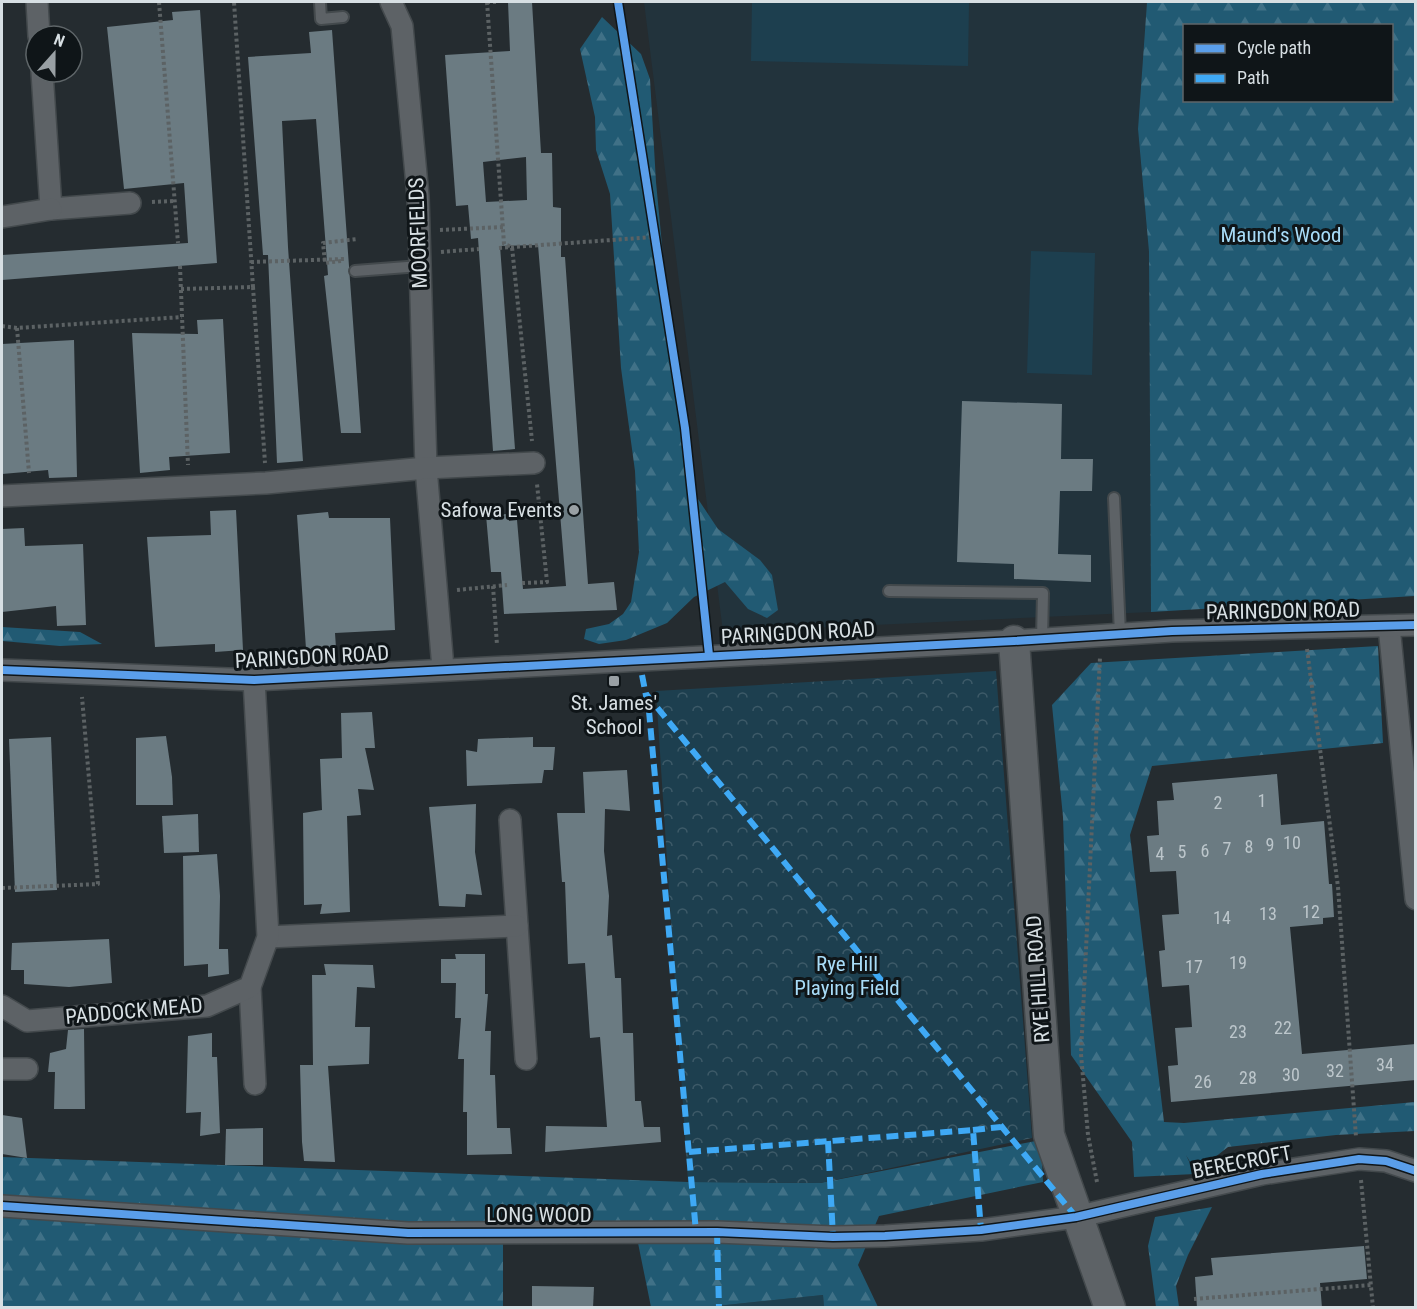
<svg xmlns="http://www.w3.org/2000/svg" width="1417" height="1309" viewBox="0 0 1417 1309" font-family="'Roboto Condensed',sans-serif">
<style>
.built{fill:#22333c}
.green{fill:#1d3f4f}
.forest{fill:url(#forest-firs);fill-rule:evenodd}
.park{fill:url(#park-crowns)}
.building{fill:#6b7b82;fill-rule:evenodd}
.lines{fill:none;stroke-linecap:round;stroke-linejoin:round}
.lane-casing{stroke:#43494c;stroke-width:14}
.street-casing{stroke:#43494c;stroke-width:24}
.secondary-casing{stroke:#43494c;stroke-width:33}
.path{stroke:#5c6264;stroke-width:4;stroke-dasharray:3 3;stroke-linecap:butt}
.lane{stroke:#5d6266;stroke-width:10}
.street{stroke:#5d6266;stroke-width:21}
.secondary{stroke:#5d6266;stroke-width:30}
.quiet{stroke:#3fa9f5;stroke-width:6;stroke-dasharray:12 6;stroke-linecap:butt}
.cycleway-casing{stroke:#0f1518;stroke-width:11}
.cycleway{stroke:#5a9eea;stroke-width:8}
.poi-dot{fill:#99a0a4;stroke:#0f1518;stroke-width:2}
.labels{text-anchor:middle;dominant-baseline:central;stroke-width:6;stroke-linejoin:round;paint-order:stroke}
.number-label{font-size:18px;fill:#bcc6cb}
.street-label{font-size:21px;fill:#d7dfe3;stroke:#0f1518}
.park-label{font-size:21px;fill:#a8dcf8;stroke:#0f1518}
.poi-label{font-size:21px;fill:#d7dfe3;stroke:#0f1518;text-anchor:end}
</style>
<defs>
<pattern id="forest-firs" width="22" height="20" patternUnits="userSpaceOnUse" patternTransform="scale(1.5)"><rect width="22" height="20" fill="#215a73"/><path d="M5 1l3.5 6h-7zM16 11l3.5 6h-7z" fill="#407187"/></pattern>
<pattern id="park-crowns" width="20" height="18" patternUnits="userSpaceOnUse" patternTransform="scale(1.5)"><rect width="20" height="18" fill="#1d3f4f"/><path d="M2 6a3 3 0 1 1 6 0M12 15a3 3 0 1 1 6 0" fill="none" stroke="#3d5a68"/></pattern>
</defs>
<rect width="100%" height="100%" fill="#252c30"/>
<path class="built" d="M644,2H1147L1138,129L1149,252L1151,612L723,632Z"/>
<g class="green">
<path d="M752,2H969L968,66L751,61Z"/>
<path d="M1031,251L1095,253L1092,375L1027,373Z"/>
<path d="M823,1295L824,1307H707Z"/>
</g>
<g class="forest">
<path d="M1147,2H1415V596L1151,612L1149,252L1138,129ZM1184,26H1392V100H1184Z"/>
<path d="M602,17L641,54L650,79L656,182L672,350L685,420L688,484L718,529L760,560L772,575L778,610L767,618L748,609L725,582L694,597L667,623L626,640L599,644L584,639L586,629L609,624L623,614L631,602L639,552L635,471L621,368L610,194L596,150L595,117L580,49Z"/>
<path d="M2,627L80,632L102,644L60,646L2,641Z"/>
<path d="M1378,646L1383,743L1152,766L1130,835L1164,1122L1184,1123L1415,1102V1131L1336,1135L1228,1147L1196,1172L1186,1155L1195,1174L1134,1177L1132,1142L1071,1055L1063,817L1052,705L1091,663Z"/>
<path d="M1041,1140L1043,1182L879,1216L858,1265L878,1307H824L823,1295L707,1307H651L637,1238H503V1307L2,1308V1157L688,1182L820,1183Z"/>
<path d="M1212,1207L1188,1255L1176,1286L1179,1307H1156L1148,1246L1155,1217Z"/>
</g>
<path class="park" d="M996,671L1032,1138L820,1183L688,1182L656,691Z"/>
<g class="building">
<path d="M508,2H532L541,153H552L553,207L561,208V257H565L588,584L614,582L617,610L504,614L501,572H491L486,515L508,514L509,521L517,520L523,589L566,586L538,245L500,246L515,449L493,451L478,238L471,239L468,205L456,206L445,55L510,51ZM526,157L527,200L486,202L483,162Z"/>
<path d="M200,10L217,263L2,280V255L188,243L184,183L124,189L107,27L173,20L172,12Z"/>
<path d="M332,30L361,433H341L324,276L328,275L316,119L282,121L288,247L303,461L277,463L268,255H263L248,57L311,53L309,32Z"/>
<path d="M223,319L230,453L169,457L170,470L140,473L132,333L198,334L197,320Z"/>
<path d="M74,340L77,477L49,478L48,470L2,474V344Z"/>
<path d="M962,401L1062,404L1061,459H1093L1092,491H1060L1058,554L1091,555V582L1014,579V564L957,562Z"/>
<path d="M236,510L243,650L215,652V644L155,647L147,537L211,535L210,511Z"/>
<path d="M328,512L329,518H390L395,630L335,633L336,648L306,649L297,515Z"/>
<path d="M24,528L25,546L83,544L86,625L57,626L56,606L2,612V529Z"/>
<path d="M372,712L375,748H365L374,790L358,789L361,815L347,816L350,912L320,914L322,904L304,905L303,813L322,810L320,759L342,758L341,713Z"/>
<path d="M166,736L172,777L173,805H136V738Z"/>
<path d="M51,737L57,890L15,892L9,739Z"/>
<path d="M533,737V747H555L553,770H544L542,783L467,786L466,750L477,752L478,739Z"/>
<path d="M627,770L630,811L605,809L604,851L609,896L607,936L612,935L615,978H621L623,1033H633L635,1101H641L644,1127H660L661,1142L545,1152L546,1126L607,1127L600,1037L590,1038L585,963L568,964L565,882H562L557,813H585L583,772Z"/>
<path d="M1277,774L1281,825L1324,821L1329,884H1332L1334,917L1323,918V924L1290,927L1302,1054L1416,1044V1080L1171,1102L1168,1066L1178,1065L1175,1028L1192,1027L1189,985L1162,987L1159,951L1165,950L1162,915L1179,914L1176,871L1150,872L1147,836L1159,835L1157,801L1174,800L1172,783Z"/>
<path d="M476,804L475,852L482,895L466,894L465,907L439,906L429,807Z"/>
<path d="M198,814L199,852L164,853L162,816Z"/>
<path d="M217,854L220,896L219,949H228L229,974L208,977V964L184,966L183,856Z"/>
<path d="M109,939L112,983L69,987L24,984V970H11L12,943Z"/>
<path d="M455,954H485V994H488L485,1031H491L490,1075H495L497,1128H510L512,1154L467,1155V1112H463L464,1059H458L461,1018H455L456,983H441V959H456Z"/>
<path d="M324,964L373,965L375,988L357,987L355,1027H370L369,1064L328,1066L335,1162L304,1161L302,1142L300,1065H313L312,975H326Z"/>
<path d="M84,1029L85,1109H54L55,1072H48L50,1053L66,1049L68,1030Z"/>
<path d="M212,1033V1057H217L220,1133L200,1136L201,1112L186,1113L188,1036Z"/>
<path d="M2,1115L22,1118L27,1158L2,1154Z"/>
<path d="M263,1128V1165H225L226,1129Z"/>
<path d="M1364,1246L1367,1279L1320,1283L1322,1308H1197L1195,1277L1213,1275L1211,1258Z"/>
<path d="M532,1286L594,1287L593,1308H532Z"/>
</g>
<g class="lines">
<defs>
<g id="lane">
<path d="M320,2L321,19L343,17"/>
<path d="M355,271L420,266"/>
<path d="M1114,498L1120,634"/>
<path d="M889,591L1043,593L1042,639"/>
</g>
<g id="street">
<path d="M37,2L39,36"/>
<path d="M391,2L402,26L418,196L426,468L443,668"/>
<path d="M42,72L51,209L130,203"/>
<path d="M2,217L51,209"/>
<path d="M2,496L266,483L426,468L534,463"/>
<path d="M1389,626L1416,899"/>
<path d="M2,670L254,680L1014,641L1172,631L1416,625"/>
<path d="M510,820L526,1059"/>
<path d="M268,937L517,926"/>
<path d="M250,987L255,1084"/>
<path d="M2,1006L27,1021L207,1006L250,987L268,937L254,680"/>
<path d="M2,1069H27"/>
<path d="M2,1206L408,1233L717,1232L833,1237L885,1236L981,1230L1076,1217L1262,1174L1359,1159L1386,1161L1416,1171"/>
</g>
<path id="secondary" d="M1014,641L1049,1135L1110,1308"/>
</defs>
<use href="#lane" class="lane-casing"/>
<use href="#street" class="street-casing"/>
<use href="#secondary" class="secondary-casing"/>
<g class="path">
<path d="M159,2L178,243"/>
<path d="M487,2L504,244L512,247L532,441"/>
<path d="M487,2H496"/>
<path d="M152,202L175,201"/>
<path d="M440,230L503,227"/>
<path d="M499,248L654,237"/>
<path d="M441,252L479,249"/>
<path d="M341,261L325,263L323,243L357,239"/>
<path d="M251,262L344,259"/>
<path d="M180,266L188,465"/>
<path d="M253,287L265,463"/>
<path d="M181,289L253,287L234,2"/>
<path d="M2,326L17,328L182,317"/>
<path d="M17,328L29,473"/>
<path d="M522,583L547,582L537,484"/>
<path d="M493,586L497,645"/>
<path d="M457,590L507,585"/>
<path d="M1307,649L1338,887L1356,1137"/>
<path d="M2,888L98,884L82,697"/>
<path d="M1361,1180L1373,1308"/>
<path d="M1097,1182L1088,1135L1081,1054L1100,657"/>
<path d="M1194,1299L1372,1285"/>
</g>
<use href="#lane" class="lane"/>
<use href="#street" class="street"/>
<use href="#secondary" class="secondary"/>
<g class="quiet">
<path d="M642,675L649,711L696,1232"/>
<path d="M646,694L1076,1217"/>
<path d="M973,1130L1001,1127"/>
<path d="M828,1141L833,1237"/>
<path d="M689,1152L973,1130L981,1230"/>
<path d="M717,1232L719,1308"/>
</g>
<defs>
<g id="cycleway">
<path d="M618,2L685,428L709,655"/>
<path d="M2,670L254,680L1014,641L1172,631L1416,625"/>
<path d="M2,1206L408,1233L717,1232L833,1237L885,1236L981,1230L1076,1217L1262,1174L1359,1159L1386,1161L1416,1171"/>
</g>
</defs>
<use href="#cycleway" class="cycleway-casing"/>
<use href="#cycleway" class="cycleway"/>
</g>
<g class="poi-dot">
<circle cx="574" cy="510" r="6"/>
<rect x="608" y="675" width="12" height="12" rx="3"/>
</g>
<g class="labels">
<g class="number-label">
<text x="1262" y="800">1</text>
<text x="1218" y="802">2</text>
<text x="1292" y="842">10</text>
<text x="1270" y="844">9</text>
<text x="1249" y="846">8</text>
<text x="1227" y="848">7</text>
<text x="1205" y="850">6</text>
<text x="1182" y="851">5</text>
<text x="1160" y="853">4</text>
<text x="1311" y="911">12</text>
<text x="1268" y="913">13</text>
<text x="1222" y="917">14</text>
<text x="1238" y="962">19</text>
<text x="1194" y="966">17</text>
<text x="1283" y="1027">22</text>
<text x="1238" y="1031">23</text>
<text x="1385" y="1064">34</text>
<text x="1335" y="1070">32</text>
<text x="1291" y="1074">30</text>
<text x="1248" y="1077">28</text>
<text x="1203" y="1081">26</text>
</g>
<g class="street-label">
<text transform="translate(418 233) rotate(-92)">MOORFIELDS</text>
<text transform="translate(1283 611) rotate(-1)">PARINGDON ROAD</text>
<text transform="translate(798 633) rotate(-3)">PARINGDON ROAD</text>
<text transform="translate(312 657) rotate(-3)">PARINGDON ROAD</text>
<text transform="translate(1038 979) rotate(-94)">RYE HILL ROAD</text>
<text transform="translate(134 1011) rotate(-5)">PADDOCK MEAD</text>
<text transform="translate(1242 1162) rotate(-11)">BERECROFT</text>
<text x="539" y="1215">LONG WOOD</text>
</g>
<g class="park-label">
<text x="1281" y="235">Maund's Wood</text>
<text x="847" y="964">Rye Hill<tspan x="847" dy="24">Playing Field</tspan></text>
</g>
<g class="poi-label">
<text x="562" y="510">Safowa Events</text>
<text x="614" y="703" text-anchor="middle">St. James'<tspan x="614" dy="24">School</tspan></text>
</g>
</g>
<rect width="1417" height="1309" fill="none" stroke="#d7dfe3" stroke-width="6"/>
<rect x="1183" y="24" width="210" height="78" fill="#0f1518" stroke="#5f6669" stroke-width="1.5"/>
<rect x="1195" y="44" width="30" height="9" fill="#5a9eea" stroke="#5f6669" stroke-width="1.5"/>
<text x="1237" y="54" font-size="18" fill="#d7dfe3">Cycle path</text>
<rect x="1195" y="74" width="30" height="9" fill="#3fa9f5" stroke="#5f6669" stroke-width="1.5"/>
<text x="1237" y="84" font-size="18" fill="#d7dfe3">Path</text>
<g transform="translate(54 54) rotate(21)"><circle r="28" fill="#0f1518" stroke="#5f6669" stroke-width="1.5"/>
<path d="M0-4.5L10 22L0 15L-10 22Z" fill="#99a0a4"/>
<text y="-9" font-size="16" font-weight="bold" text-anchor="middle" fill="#d7dfe3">N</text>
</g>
</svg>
